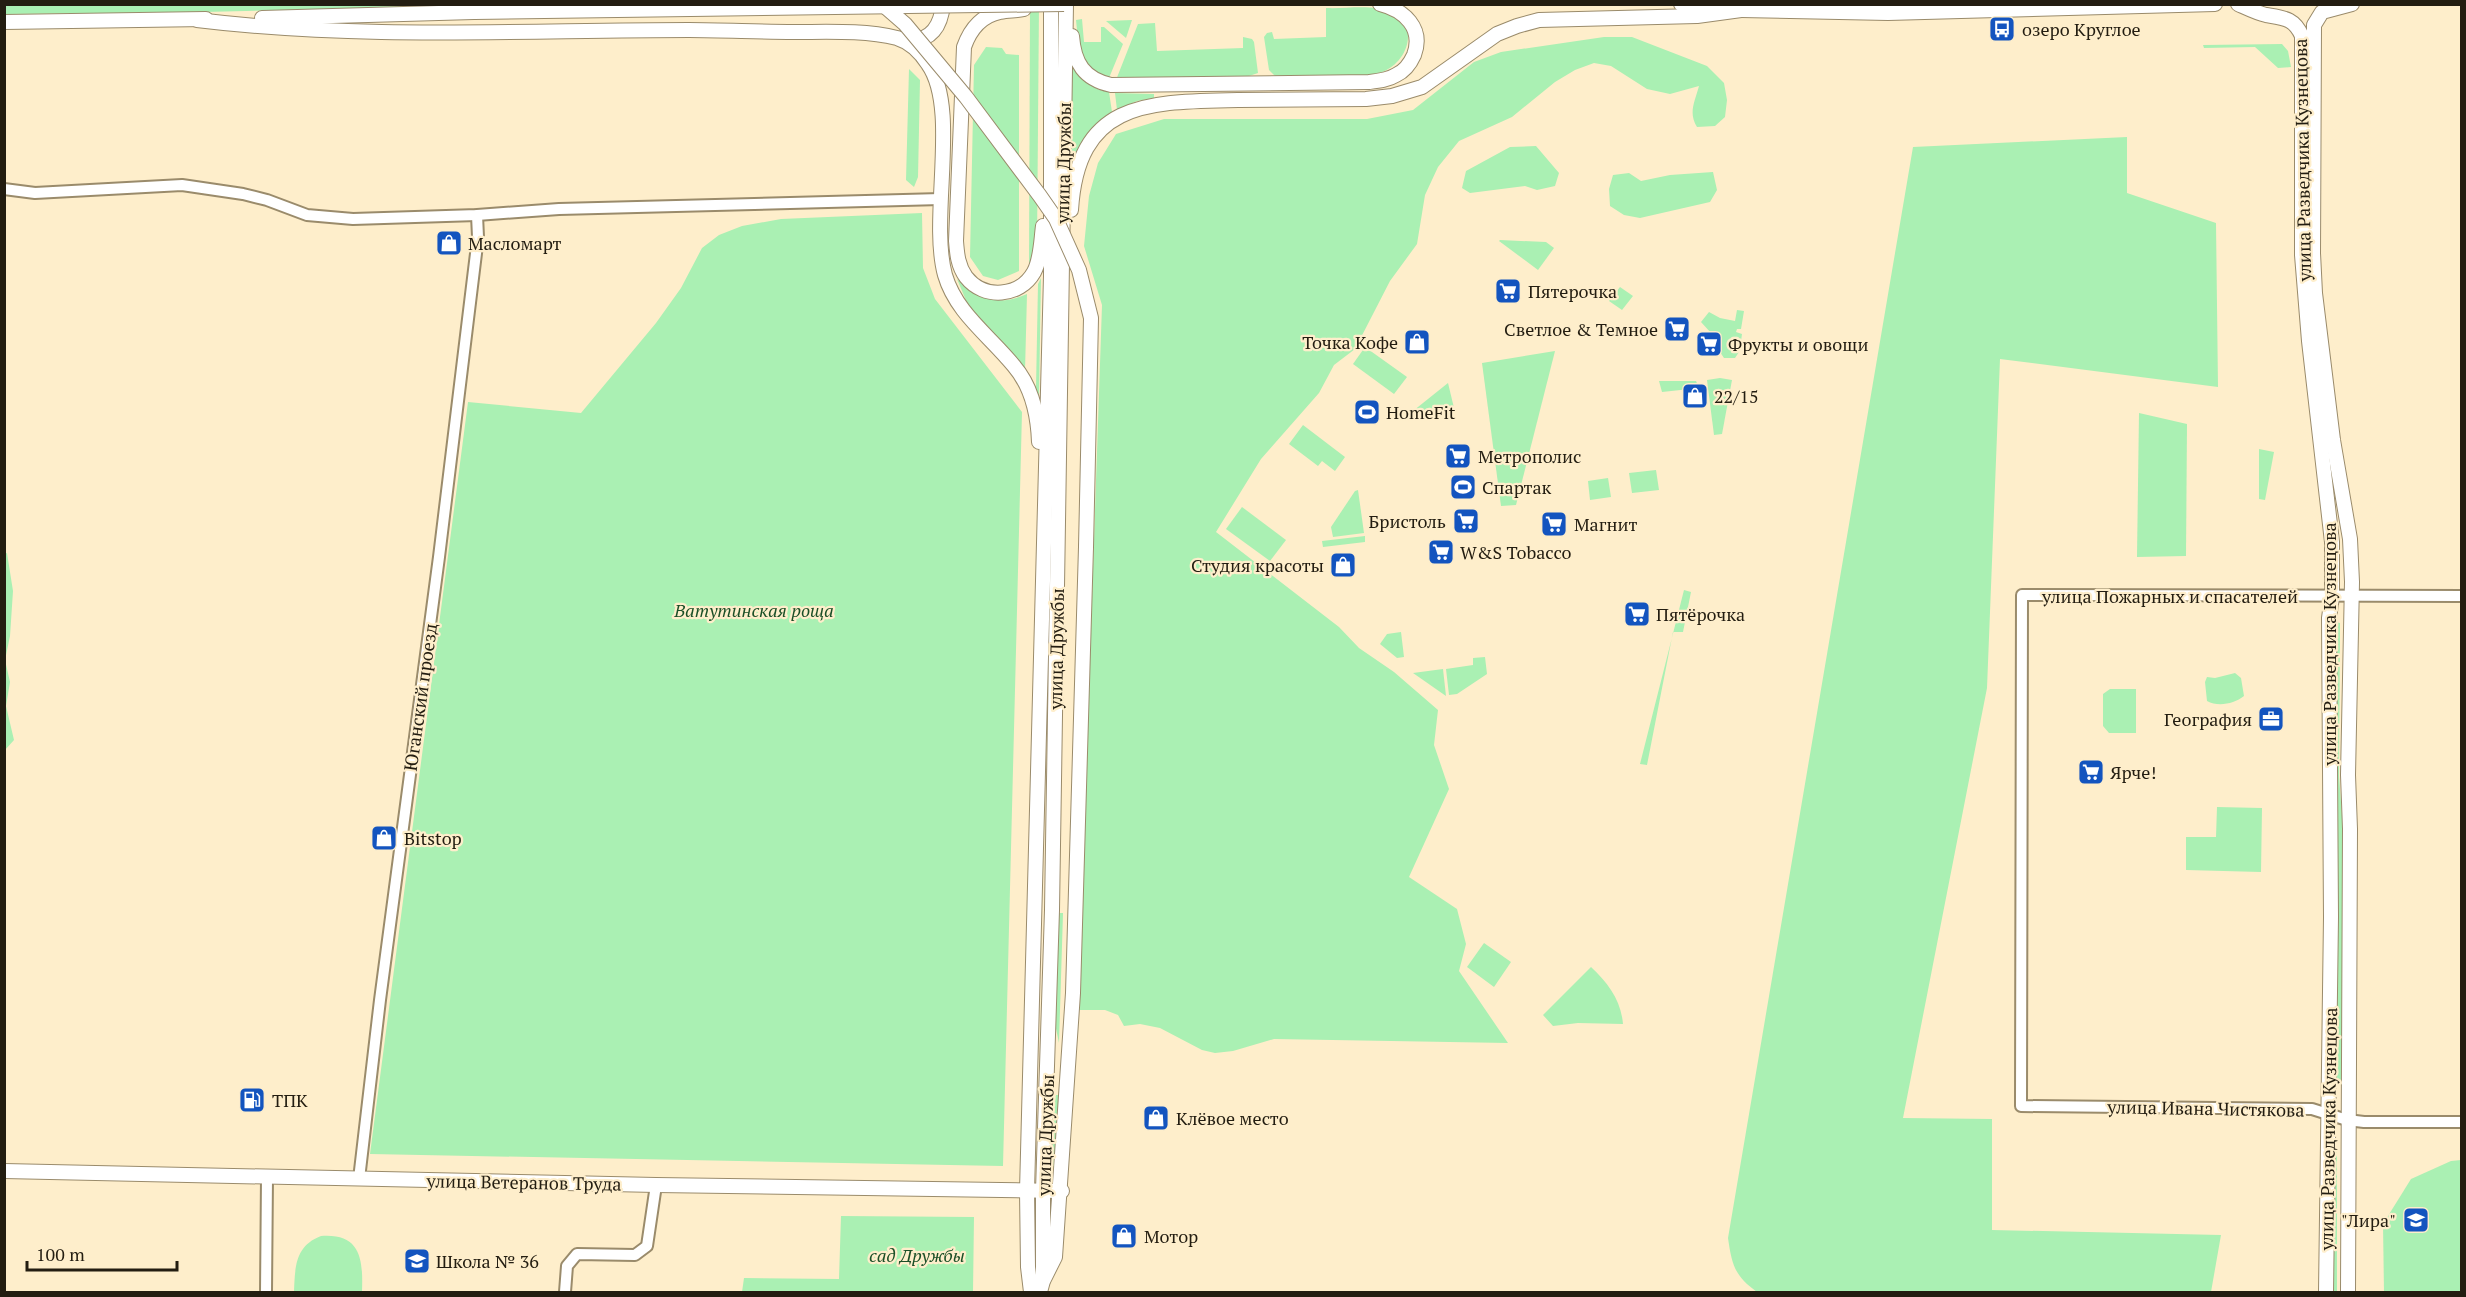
<svg xmlns="http://www.w3.org/2000/svg" width="2466" height="1297" viewBox="0 0 2466 1297" font-family="'PT Serif',serif">
<style>
.green{fill:#aaf0b3}
.lines{fill:none;stroke-linecap:round;stroke-linejoin:round}
.minor-casing{stroke:#9a8b6b;stroke-width:14}
.major-casing{stroke:#9a8b6b;stroke-width:16}
.minor{stroke:#fff;stroke-width:10}
.major{stroke:#fff;stroke-width:14}
.major-bridge-casing{stroke:#9a8b6b;stroke-width:16;stroke-linecap:butt}
.major-bridge{stroke:#fff;stroke-width:14}
.labels{text-anchor:middle;dominant-baseline:central;stroke-width:4.5;stroke-linejoin:round;paint-order:stroke}
.poi-label{font-size:18px;fill:#231d11;stroke:#feeecb;text-anchor:start}
.street-label{font-size:18px;fill:#231d11;stroke:#feeecb}
.park-label{font-size:18px;font-style:italic;fill:#1b4f27;stroke:#feeecb}
</style>
<rect width="100%" height="100%" fill="#feeecb"/>
<g class="green">
<path d="M1039,4L1037,245L1029,271L1030,5Z"/>
<path d="M248,5H418L419,7L162,13L5,14L4,6Z"/>
<path d="M1326,8C1346,9 1373,4 1391,12C1421,26 1407,63 1382,72C1355,81 1304,76 1275,76L1269,70L1264,37L1267,33L1272,32L1274,39L1326,37Z"/>
<path d="M1082,19L1084,42H1101V27H1104L1123,44L1109,78C1079,66 1079,49 1076,20Z"/>
<path d="M1132,20L1126,38L1106,21Z"/>
<path d="M1155,23L1157,51L1243,48V37L1252,39L1254,42L1258,73L1249,76L1116,80L1138,24Z"/>
<path d="M1604,37H1632L1707,66L1724,83L1727,100L1725,117L1715,126L1697,127C1688,113 1695,101 1699,86L1670,94L1647,89L1611,66L1594,63L1575,70L1555,82L1512,117L1459,141L1438,167L1425,195L1417,244L1390,281L1355,349L1334,365L1319,393L1261,459L1216,532L1339,627L1359,648L1394,672L1438,710L1434,745L1449,789L1409,877L1457,909L1466,944L1459,971L1508,1043L1274,1039L1233,1051L1215,1053L1202,1050L1160,1028L1140,1024L1124,1026L1118,1015L1105,1010H1078L1102,305L1084,246L1089,196L1098,163L1116,134L1164,119H1367L1413,110L1474,62L1501,52Z"/>
<path d="M2282,44L2288,51L2291,67L2278,68L2255,47L2204,48L2203,45Z"/>
<path d="M986,47L1002,48L1006,54L1019,55V271L998,280L983,276L970,257L974,65Z"/>
<path d="M1072,65C1082,79 1092,90 1109,92L1112,112C1092,127 1079,145 1071,169Z"/>
<path d="M909,69L920,80L918,177L914,187L906,180Z"/>
<path d="M1115,93L1154,94V98L1137,101L1117,110Z"/>
<path d="M2127,137V193L2216,223L2218,387L2000,359L1987,688L1903,1118L1992,1119V1230L2221,1235L2211,1292H1757C1735,1276 1732,1266 1728,1238L1913,147Z"/>
<path d="M1536,146L1559,173L1555,186L1537,190L1525,186L1470,193L1462,188L1466,171L1510,147Z"/>
<path d="M1713,172L1717,190L1710,202L1640,218L1624,215L1610,206L1609,189L1613,175L1629,173L1641,181L1670,175Z"/>
<path d="M922,213L923,268L935,299L1022,412L1003,1166L370,1154L468,402L581,413L656,323L681,288L702,248L719,235L742,226L781,219Z"/>
<path d="M1500,240L1546,242L1554,248L1538,270L1499,241Z"/>
<path d="M1041,278L1039,397L1036,388L1038,284Z"/>
<path d="M957,279C981,299 997,307 1027,294L1025,371L970,310Z"/>
<path d="M1620,287L1633,296L1622,310L1609,301Z"/>
<path d="M1737,310L1744,311L1741,329H1737L1736,332L1742,334L1741,341L1735,340L1733,350L1739,352L1735,358H1724L1718,349L1722,345L1701,322L1709,312L1720,318L1735,321Z"/>
<path d="M1365,347L1407,377L1394,394L1353,364Z"/>
<path d="M1555,351L1516,505L1501,506L1482,363Z"/>
<path d="M1720,378L1732,380L1722,434L1714,435L1707,380Z"/>
<path d="M1659,381H1696L1699,388L1662,392Z"/>
<path d="M1448,383L1454,408L1413,413V411Z"/>
<path d="M2139,413L2187,424L2186,556L2137,557Z"/>
<path d="M1303,425L1345,457L1335,471L1322,461L1318,466L1289,444Z"/>
<path d="M2259,449L2274,452L2265,500L2259,499Z"/>
<path d="M1656,470L1659,490L1632,493L1629,473Z"/>
<path d="M1608,478L1611,497L1590,500L1588,481Z"/>
<path d="M1358,490L1364,533L1333,537L1331,527L1355,491Z"/>
<path d="M1242,507L1286,540L1270,561L1226,529Z"/>
<path d="M1365,536V542L1323,547L1322,541Z"/>
<path d="M7,553L13,591L10,636L5,660L10,682L6,706L14,740L5,750L4,554Z"/>
<path d="M1684,590L1691,592L1683,632H1673L1647,765L1640,764Z"/>
<path d="M2334,622L2340,623L2339,776L2344,842L2342,1085H2336C2338,930 2335,776 2334,622Z"/>
<path d="M1401,632L1404,657L1397,658L1380,644L1387,634Z"/>
<path d="M1485,657L1487,674L1457,694L1449,695L1446,669L1473,665V658Z"/>
<path d="M1443,669L1446,696L1413,673Z"/>
<path d="M2235,673L2241,678L2244,696C2234,704 2218,707 2207,701L2205,682L2207,677L2215,678Z"/>
<path d="M2110,689H2136V733H2109L2103,726V694Z"/>
<path d="M2217,807L2262,808L2261,872L2186,870V837H2216Z"/>
<path d="M1058,913H1063L1059,1043L1054,1019Z"/>
<path d="M1484,943L1511,962L1494,987L1467,967Z"/>
<path d="M1591,967C1608,983 1621,1000 1623,1024L1578,1023L1553,1026L1543,1015Z"/>
<path d="M1056,1095H1059L1056,1174L1053,1170L1052,1114Z"/>
<path d="M2333,1146H2337V1292H2332Z"/>
<path d="M2461,1160V1292H2384L2383,1224L2411,1179L2451,1161Z"/>
<path d="M841,1216L974,1217L973,1292H742L744,1278L839,1279Z"/>
<path d="M321,1236C362,1233 363,1261 362,1292H294C295,1267 295,1246 321,1236Z"/>
</g>
<g class="lines">
<defs>
<g id="minor">
<path d="M4,189L35,193L182,185L243,194L267,200L307,215L353,219L477,215L559,209L941,199"/>
<path d="M2462,596L2022,595L2021,1106L2312,1109L2347,1120L2364,1122H2462"/>
<path d="M359,1179L380,1000L439,557L478,237L477,215"/>
<path d="M266,1292L267,1177"/>
<path d="M565,1292L567,1266L577,1254L635,1255L647,1246L656,1185"/>
</g>
<g id="major">
<path d="M1681,4L1741,10L1888,13L2215,4"/>
<path d="M2238,4C2247,8 2257,13 2266,15C2284,18 2294,18 2302,36V255L2309,341L2332,542V597L2329,618L2331,917L2326,1292"/>
<path d="M1024,9C1016,11 1008,10 1000,12C980,16 970,30 964,47L956,241C957,254 958,266 966,277C984,300 1020,297 1034,272C1041,259 1041,241 1043,226"/>
<path d="M262,18L474,12"/>
<path d="M197,20C360,40 526,30 689,30C724,30 759,32 794,32C828,32 864,30 897,38C910,42 921,53 928,64C960,109 929,217 945,275C956,313 990,336 1014,366C1032,387 1038,414 1039,442"/>
<path d="M4,22L206,19"/>
<path d="M1072,36C1074,63 1084,79 1111,85L1369,82C1378,81 1388,80 1396,75C1405,71 1410,64 1414,55C1424,28 1404,10 1380,4"/>
<path d="M908,40C931,42 941,26 943,4"/>
<path d="M1071,210C1078,99 1150,102 1238,100C1281,100 1323,99 1366,99L1392,96L1422,87L1497,34L1517,26L1539,20L1697,16L1741,10"/>
<path d="M4,1171L656,1185L1062,1191"/>
<path d="M1044,1279L1055,1257L1073,993L1086,547"/>
<path d="M1031,1292L1028,1267L1027,1191L1051,276V4"/>
<path d="M1040,1292L1043,1281V1191L1052,910L1066,4"/>
<path d="M2348,1292L2350,829L2348,775L2352,582L2350,539L2333,440L2315,293L2313,253L2314,25L2322,12L2352,4"/>
</g>
</defs>
<use href="#minor" class="minor-casing"/>
<use href="#major" class="major-casing"/>
<use href="#minor" class="minor"/>
<use href="#major" class="major"/>
<defs>
<g id="major-bridge">
<path d="M882,4L905,24L966,97L1040,196L1056,219L1079,270L1091,318L1086,547"/>
<path d="M474,12L1064,4"/>
</g>
</defs>
<use href="#major-bridge" class="major-bridge-casing"/>
<use href="#major-bridge" class="major-bridge"/>
</g>
<defs>
<symbol id="bus-square" viewBox="-11 -11 22 22"><rect x="-9" y="-9" width="18" height="18" rx="4" fill="#1354bf" stroke="#feeecb"/><path d="M-5-6H5V4H4V6H2V4H-2V6H-4V4H-5ZM-3.5-4V0h7V-4ZM-3.5 1.2v1.5H-2V1.2ZM2 1.2v1.5H3.5V1.2Z" fill="#fff"/></symbol>
<symbol id="shop-square" viewBox="-11 -11 22 22"><rect x="-9" y="-9" width="18" height="18" rx="4" fill="#1354bf" stroke="#feeecb"/><path d="M-5-2.5h2.3a2.7 3.5 0 0 1 5.4 0H5L5.5 6h-11ZM-1.5-2.5h3a1.5 2.3 0 0 0-3 0Z" fill="#fff"/></symbol>
<symbol id="supermarket-square" viewBox="-11 -11 22 22"><rect x="-9" y="-9" width="18" height="18" rx="4" fill="#1354bf" stroke="#feeecb"/><path d="M-6-5.5h2.5l.6 2H6L4.5 2H-2.5L-4.4-4H-6ZM-1.5 3.2a1.3 1.3 0 1 0 .1 0ZM3 3.2a1.3 1.3 0 1 0 .1 0Z" fill="#fff"/></symbol>
<symbol id="stadium-square" viewBox="-11 -11 22 22"><rect x="-9" y="-9" width="18" height="18" rx="4" fill="#1354bf" stroke="#feeecb"/><path d="M0-5a6.5 5 0 1 0 0 10a6.5 5 0 1 0 0-10ZM-3.5-1.8h7v3.6h-7Z" fill="#fff"/></symbol>
<symbol id="office-square" viewBox="-11 -11 22 22"><rect x="-9" y="-9" width="18" height="18" rx="4" fill="#1354bf" stroke="#feeecb"/><path d="M-6-3h4V-5.5h4V-3h4V5H-6ZM-1-4.5V-3h2v-1.5ZM-6 0V1H6V0Z" fill="#fff"/></symbol>
<symbol id="fuel-square" viewBox="-11 -11 22 22"><rect x="-9" y="-9" width="18" height="18" rx="4" fill="#1354bf" stroke="#feeecb"/><path d="M-5.5-6h7V0h2V4h1.3V-2.5L3-4.5l.8-.8L6-3V5H2.5V1h-1V6h-7ZM-4.2-4.7v3.2H.2V-4.7Z" fill="#fff"/></symbol>
<symbol id="school-square" viewBox="-11 -11 22 22"><rect x="-9" y="-9" width="18" height="18" rx="4" fill="#1354bf" stroke="#feeecb"/><path d="M0-5L7-2L0 1L-7-2ZM-4 1L0 2.5L4 1V4Q0 6-4 4Z" fill="#fff"/></symbol>
</defs>
<g fill-rule="evenodd">
<use href="#bus-square" x="1987" y="14" width="30" height="30"/>
<use href="#shop-square" x="434" y="228" width="30" height="30"/>
<use href="#supermarket-square" x="1493" y="276" width="30" height="30"/>
<use href="#supermarket-square" x="1662" y="314" width="30" height="30"/>
<use href="#shop-square" x="1402" y="327" width="30" height="30"/>
<use href="#supermarket-square" x="1694" y="329" width="30" height="30"/>
<use href="#shop-square" x="1680" y="381" width="30" height="30"/>
<use href="#stadium-square" x="1352" y="397" width="30" height="30"/>
<use href="#supermarket-square" x="1443" y="441" width="30" height="30"/>
<use href="#stadium-square" x="1448" y="472" width="30" height="30"/>
<use href="#supermarket-square" x="1451" y="506" width="30" height="30"/>
<use href="#supermarket-square" x="1539" y="509" width="30" height="30"/>
<use href="#supermarket-square" x="1426" y="537" width="30" height="30"/>
<use href="#shop-square" x="1328" y="550" width="30" height="30"/>
<use href="#supermarket-square" x="1622" y="599" width="30" height="30"/>
<use href="#office-square" x="2256" y="704" width="30" height="30"/>
<use href="#supermarket-square" x="2076" y="757" width="30" height="30"/>
<use href="#shop-square" x="369" y="823" width="30" height="30"/>
<use href="#fuel-square" x="237" y="1085" width="30" height="30"/>
<use href="#shop-square" x="1141" y="1103" width="30" height="30"/>
<use href="#school-square" x="2401" y="1205" width="30" height="30"/>
<use href="#shop-square" x="1109" y="1221" width="30" height="30"/>
<use href="#school-square" x="402" y="1246" width="30" height="30"/>
</g>
<g class="labels">
<g class="poi-label">
<text x="2022" y="29">озеро Круглое</text>
<text x="468" y="243">Масломарт</text>
<text x="1528" y="291">Пятерочка</text>
<text x="1658" y="329" text-anchor="end">Светлое &amp; Темное</text>
<text x="1398" y="342" text-anchor="end">Точка Кофе</text>
<text x="1728" y="344">Фрукты и овощи</text>
<text x="1714" y="396">22/15</text>
<text x="1386" y="412">HomeFit</text>
<text x="1478" y="456">Метрополис</text>
<text x="1482" y="487">Спартак</text>
<text x="1446" y="521" text-anchor="end">Бристоль</text>
<text x="1574" y="524">Магнит</text>
<text x="1460" y="552">W&amp;S Tobacco</text>
<text x="1324" y="565" text-anchor="end">Студия красоты</text>
<text x="1656" y="614">Пятёрочка</text>
<text x="2252" y="719" text-anchor="end">География</text>
<text x="2110" y="772">Ярче!</text>
<text x="404" y="838">Bitstop</text>
<text x="272" y="1100">ТПК</text>
<text x="1176" y="1118">Клёвое место</text>
<text x="2396" y="1220" text-anchor="end">"Лира"</text>
<text x="1144" y="1236">Мотор</text>
<text x="436" y="1261">Школа № 36</text>
</g>
<g class="street-label">
<text transform="translate(2302 160) rotate(-91)">улица Разведчика Кузнецова</text>
<text transform="translate(1063 163) rotate(-89)">улица Дружбы</text>
<text x="2170" y="596">улица Пожарных и спасателей</text>
<text transform="translate(2329 644) rotate(-90)">улица Разведчика Кузнецова</text>
<text transform="translate(1056 649) rotate(-89)">улица Дружбы</text>
<text transform="translate(420 697) rotate(-82)">Юганский проезд</text>
<text transform="translate(2206 1108) rotate(1)">улица Ивана Чистякова</text>
<text transform="translate(2328 1129) rotate(-89)">улица Разведчика Кузнецова</text>
<text transform="translate(1045 1135) rotate(-88)">улица Дружбы</text>
<text transform="translate(524 1182) rotate(1)">улица Ветеранов Труда</text>
</g>
<g class="park-label">
<text x="754" y="610">Ватутинская роща</text>
<text x="917" y="1255">сад Дружбы</text>
</g>
</g>
<rect width="2466" height="1297" fill="none" stroke="#231d11" stroke-width="12"/>
<path d="M27 1261v9h150v-9" fill="none" stroke="#231d11" stroke-width="3"/>
<text x="36" y="1261" font-size="18" fill="#231d11" stroke="#feeecb" stroke-width="4.5" paint-order="stroke">100 m</text>
</svg>
